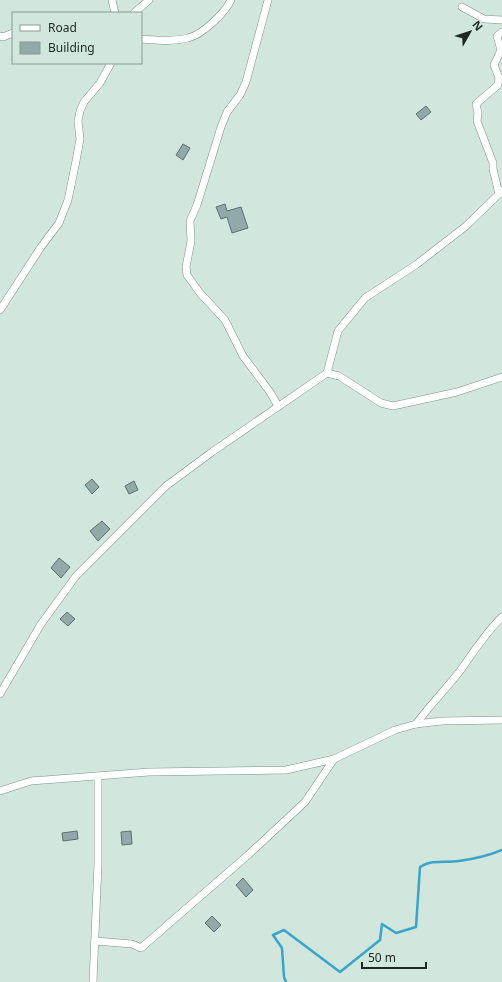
<svg xmlns="http://www.w3.org/2000/svg" width="502" height="982" viewBox="0 0 502 982" font-family="'Noto Sans',sans-serif">
<style>
.lines{fill:none;stroke-linecap:round;stroke-linejoin:round}
.stream{stroke:#3ba4cb;stroke-width:2.5}
.building{fill:#92a9a9;stroke:#5b7071}
.minor-casing{stroke:#7d9088;stroke-width:8}
.minor{stroke:#fff;stroke-width:7}
</style>
<rect width="100%" height="100%" fill="#d1e6dd"/>
<g class="lines">
<path class="stream" d="M286,982L284,977L282,948L273,935L284,930L340,972L380,940L382,924L396,933L416,927L420,867C432,859 445,863 459,861C475,859 488,856 502,850"/>
</g>
<g class="building">
<path d="M426,106L431,112L421,120L416,114Z"/>
<path d="M183,144L190,148L183,160L176,155Z"/>
<path d="M225,204L227,211L241,207L248,228L232,233L227,217L221,219L216,207Z"/>
<path d="M92,479L99,487L92,494L85,485Z"/>
<path d="M134,481L138,490L129,494L125,486Z"/>
<path d="M102,521L110,529L98,541L90,531Z"/>
<path d="M59,558L70,567L61,578L51,568Z"/>
<path d="M67,612L75,619L68,626L60,619Z"/>
<path d="M77,831L78,839L63,841L62,833Z"/>
<path d="M131,831L132,844L122,845L121,832Z"/>
<path d="M243,878L253,890L246,897L236,885Z"/>
<path d="M212,916L221,925L214,932L205,923Z"/>
</g>
<g class="lines">
<defs>
<g id="minor">
<path d="M112,0L115,13"/>
<path d="M268,0L246,82L240,95L227,112L221,127L197,205L190,221L191,241L186,267L187,275L200,293L225,320L243,356L270,392L278,406"/>
<path d="M462,7L484,19L502,20"/>
<path d="M134,13L149,0"/>
<path d="M0,36L3,37L13,33"/>
<path d="M141,39C156,40 173,42 188,38C202,35 225,13 231,0"/>
<path d="M499,194L493,169V163L477,121L478,113L476,104L498,85L499,78L494,65L501,50L497,36L502,32"/>
<path d="M0,310L41,247L59,223L68,200L76,161L80,139L78,121L80,111L84,102L100,83L111,63"/>
<path d="M327,373L339,376L381,403L393,406L457,392L502,377"/>
<path d="M0,694L41,624L76,576L166,486L212,452L327,373L338,331L365,298L417,264L466,226L502,191"/>
<path d="M416,724C430,705 446,689 460,671C473,653 486,632 502,617"/>
<path d="M0,791L31,781L149,772L286,770L334,759L395,730L416,724L442,721L502,720"/>
<path d="M95,941L132,944L141,948L248,855L305,802L334,759"/>
<path d="M93,982L98,864V776"/>
</g>
</defs>
<use href="#minor" class="minor-casing"/>
<use href="#minor" class="minor"/>
</g>
<rect x="12" y="12" width="130" height="52" fill="#d1e6dd" stroke="#8a9a93"/>
<rect x="20" y="25" width="20" height="6" fill="#ffffff" stroke="#8a9a93"/>
<text x="48" y="32" font-size="12" fill="#1f2724">Road</text>
<rect x="20" y="42" width="20" height="12" fill="#92a9a9" stroke="#8a9a93"/>
<text x="48" y="52" font-size="12" fill="#1f2724">Building</text>
<g transform="translate(470 32) rotate(51)" stroke="#d1e6dd" stroke-width="3" paint-order="stroke">
<path d="M0-3L7 15L0 10L-7 15Z" fill="#1f2724"/>
<text y="-6" font-size="11" font-weight="bold" text-anchor="middle" fill="#1f2724">N</text>
</g>
<path d="M362 962v6h64v-6" fill="none" stroke="#1f2724" stroke-width="2"/>
<text x="368" y="962" font-size="12" fill="#1f2724" stroke="#d1e6dd" stroke-width="3" paint-order="stroke">50 m</text>
</svg>
